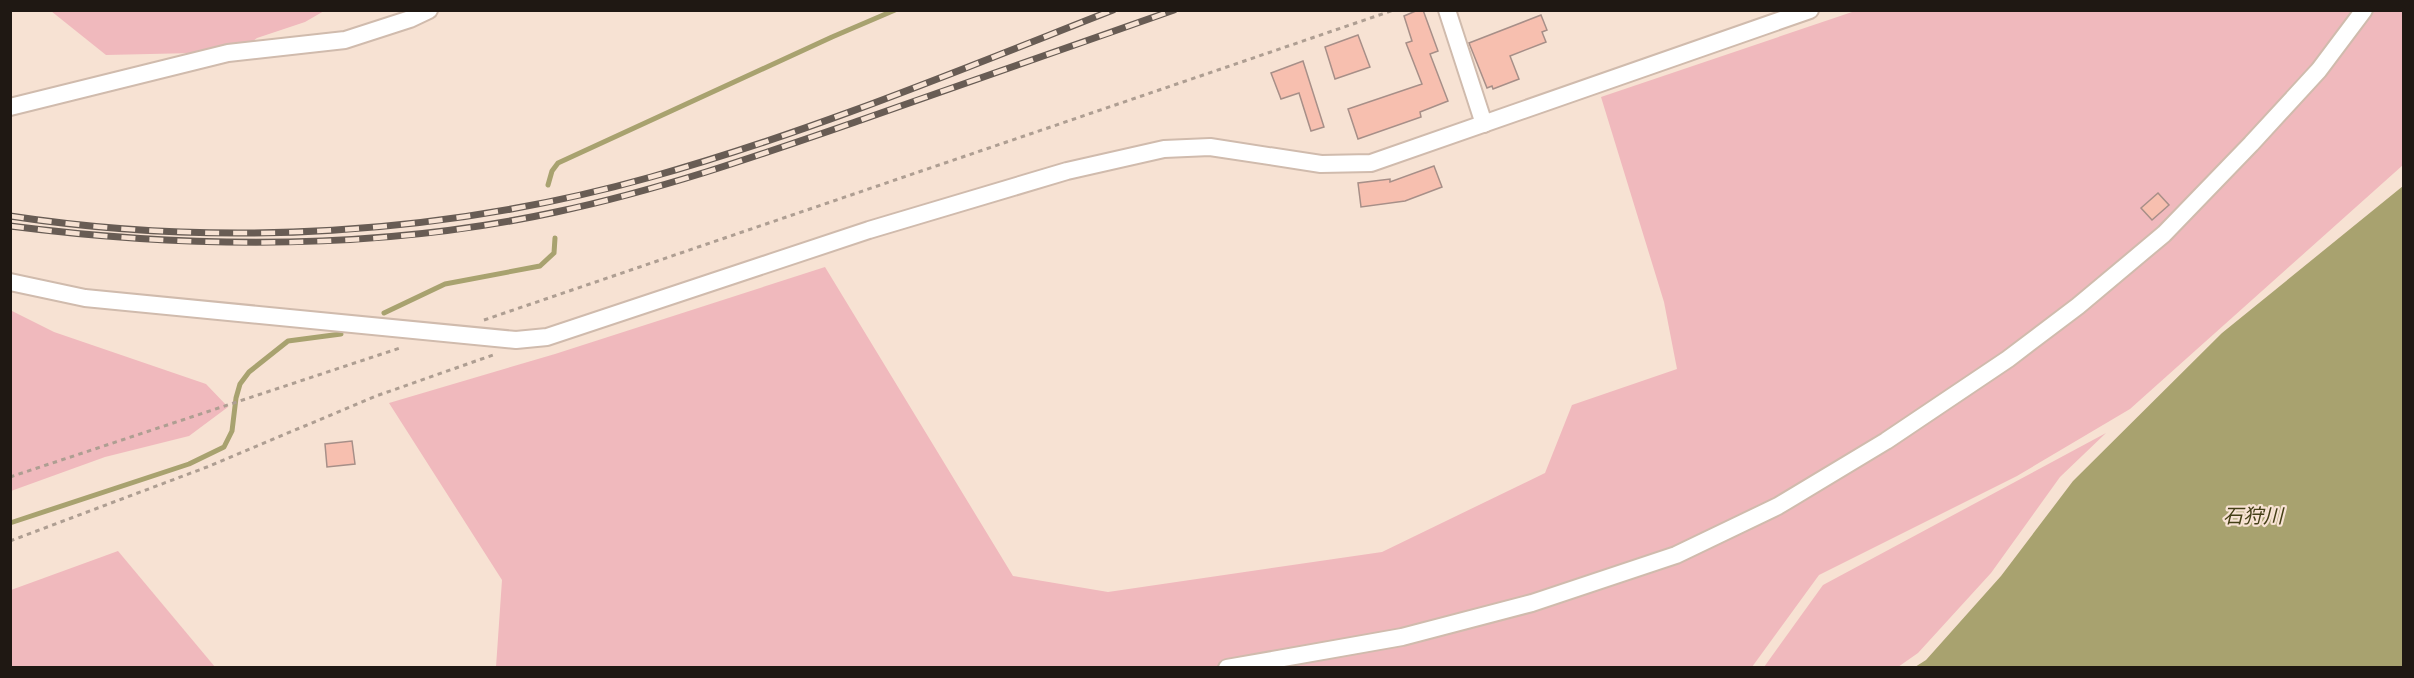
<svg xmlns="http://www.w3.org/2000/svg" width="2414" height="678" viewBox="0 0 2414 678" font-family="Cabin,'Noto Sans JP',sans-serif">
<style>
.green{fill:#f0b9bd}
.water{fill:#a8a26f}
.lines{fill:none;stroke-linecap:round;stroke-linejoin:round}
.stream{stroke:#a8a26f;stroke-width:5}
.building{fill:#f7bfaf;stroke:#a78f88;stroke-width:1.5}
.minor-casing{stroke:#d0bbad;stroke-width:20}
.path{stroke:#ae9e92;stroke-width:3;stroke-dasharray:4.5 4.5;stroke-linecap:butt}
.minor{stroke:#fff;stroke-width:16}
.rail-casing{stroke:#685c54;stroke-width:7}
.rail{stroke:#f7e2d3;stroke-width:4.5;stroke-dasharray:14;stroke-linecap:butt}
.labels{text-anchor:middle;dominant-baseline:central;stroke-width:4.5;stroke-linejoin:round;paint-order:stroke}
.water-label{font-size:20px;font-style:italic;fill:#443f16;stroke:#f7e2d3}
</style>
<rect width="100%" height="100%" fill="#f7e2d3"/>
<g class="green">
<path d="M51,11H324L305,22L257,38L238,52L106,55Z"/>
<path d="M1855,11H2403V165L2130,409L2017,476L1819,575L1752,667H496L502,580L389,403L555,354L825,267L1013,576L1108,592L1382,552L1545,473L1572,405L1677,369L1664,302L1601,97Z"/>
<path d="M10,310L54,332L206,384L228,407L189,436L105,457L11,491Z"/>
<path d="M2106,433L2060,477L1991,573L1918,653L1898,667H1764L1823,585Z"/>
<path d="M118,551L215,667H11V590Z"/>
</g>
<path class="water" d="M2403,186V667H1915L1926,660L2001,576L2073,481L2222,333Z"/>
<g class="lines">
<g class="stream">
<path d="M548,185L552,171L558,163L832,37L895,10"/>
<path d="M384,313L445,284L540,266L554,253L555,238"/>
<path d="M10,523L189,464L224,447L232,431L236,398L240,384L249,372L288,341L341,334"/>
</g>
</g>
<g class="building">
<path d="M1418,10H1423L1438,51L1430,54L1448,101L1420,112L1421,117L1358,139L1348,109L1422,84L1406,43L1412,41L1404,16Z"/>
<path d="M1541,15L1547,30L1542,32L1546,42L1510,56L1519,79L1493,89L1492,86L1487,88L1469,43Z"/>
<path d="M1358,35L1370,67L1335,79L1325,47Z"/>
<path d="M1303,61L1324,127L1311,131L1299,93L1281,99L1271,73Z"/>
<path d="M1434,166L1442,187L1405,201L1361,207L1358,183L1390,179V182Z"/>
<path d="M2158,193L2169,205L2152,220L2141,208Z"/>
<path d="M352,441L355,464L327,467L325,444Z"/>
</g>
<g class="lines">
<defs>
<g id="minor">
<path d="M1447,10L1484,124"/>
<path d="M10,107L228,53L345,40L410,19L429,10"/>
<path d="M10,282L85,298L516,340L547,337L869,230L1067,171L1164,149L1210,147L1321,164L1371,163L1810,10"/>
<path d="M1227,668L1402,637L1532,603L1676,555L1778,506L1886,441L2008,359L2078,306L2164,234L2251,144L2319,70L2364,10"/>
</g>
</defs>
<use href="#minor" class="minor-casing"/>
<g class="path">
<path d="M484,320L1394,10"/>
<path d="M10,477L403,347"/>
<path d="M10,541L207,467L376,396L493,355"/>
</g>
<use href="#minor" class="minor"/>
<defs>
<g id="rail">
<path d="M10,216C221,248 445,235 651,177C808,133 960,70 1113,10"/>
<path d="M10,226C192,249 376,251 556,212C660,190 760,155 861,120C965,83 1070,47 1174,10"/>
</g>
</defs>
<use href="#rail" class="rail-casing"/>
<use href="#rail" class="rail"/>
</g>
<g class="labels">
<g class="water-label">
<text x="2253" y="516">石狩川</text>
</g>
</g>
<rect width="2414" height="678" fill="none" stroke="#1f1813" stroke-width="24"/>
</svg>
